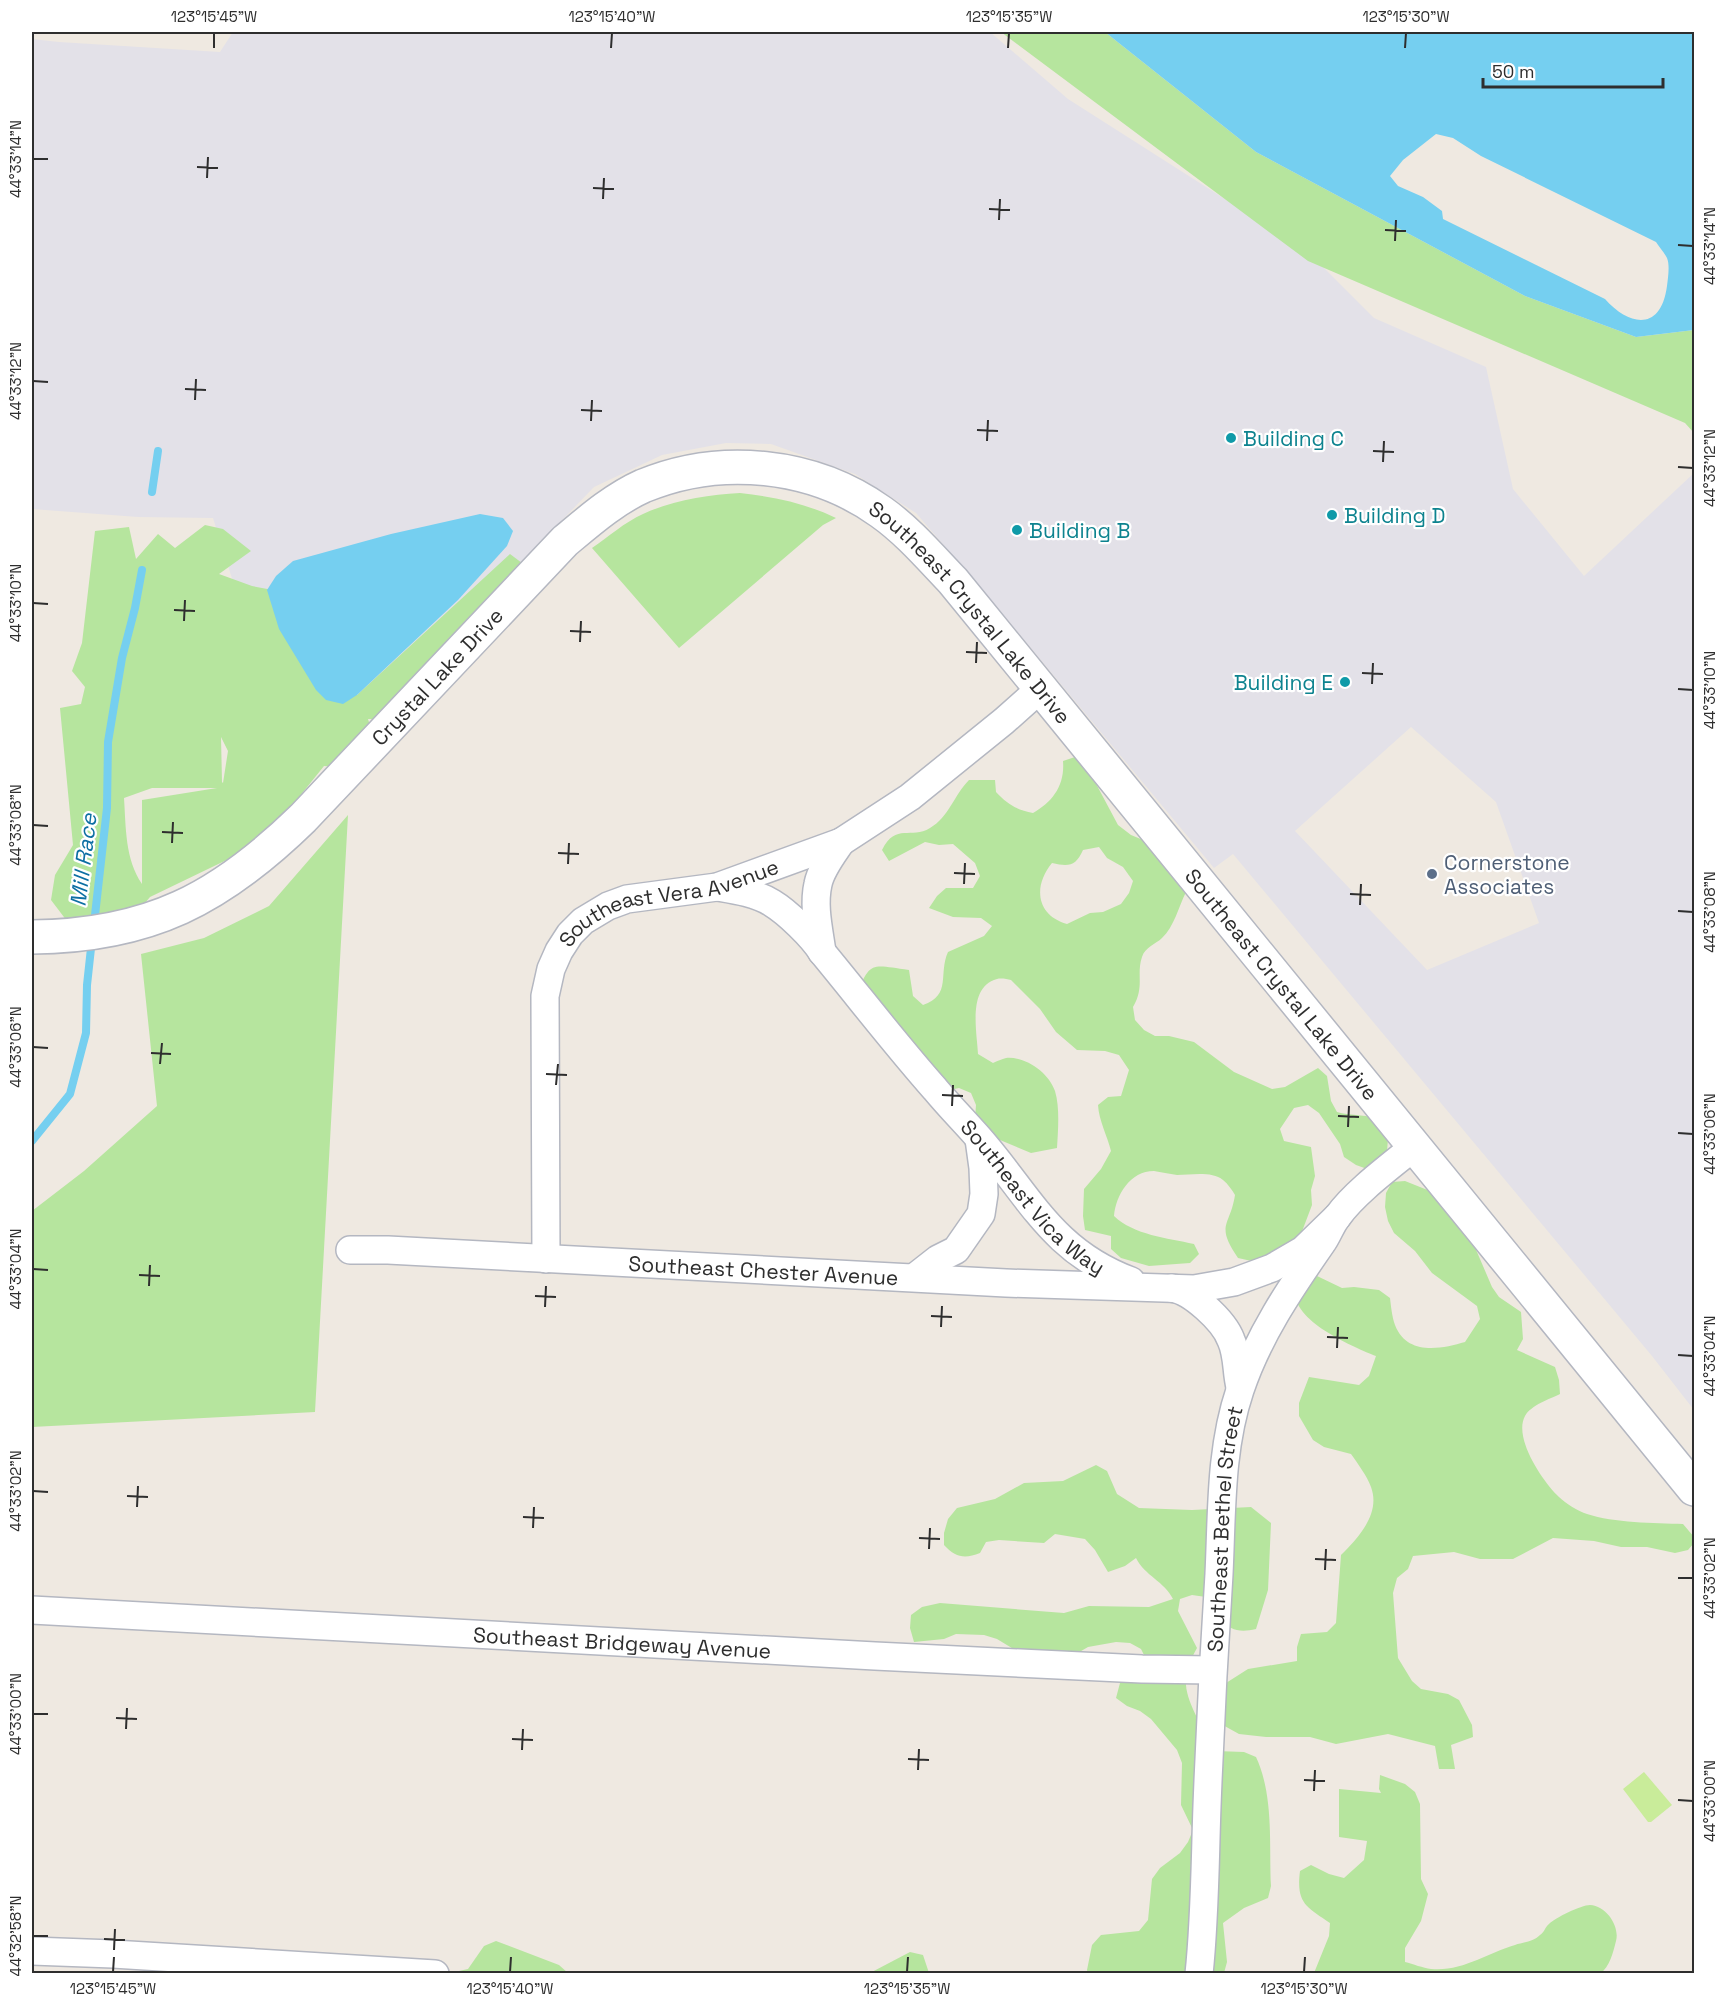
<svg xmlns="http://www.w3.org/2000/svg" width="1726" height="2005" viewBox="0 0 1726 2005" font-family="'Space Grotesk',sans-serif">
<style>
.industrial{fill:#e3e1e8;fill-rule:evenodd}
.green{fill:#b6e59e;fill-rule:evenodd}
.pitch{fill:#c9ec9a}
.water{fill:#75cff0;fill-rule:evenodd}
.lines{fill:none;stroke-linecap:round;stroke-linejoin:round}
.stream{stroke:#75cff0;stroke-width:8}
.street-casing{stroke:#b4b7c1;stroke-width:30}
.secondary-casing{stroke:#b4b7c1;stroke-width:36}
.street{stroke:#fff;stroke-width:27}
.secondary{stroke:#fff;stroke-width:33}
.ticks{fill:none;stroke:#2e2e2e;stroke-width:2}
.culture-dot{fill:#0f9aa8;stroke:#fff;stroke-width:2}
.service-dot{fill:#5c6f8a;stroke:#fff;stroke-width:2}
.labels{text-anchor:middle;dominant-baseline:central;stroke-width:4.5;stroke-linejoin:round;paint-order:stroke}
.culture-label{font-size:21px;fill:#0d838f;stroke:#fff;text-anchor:start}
.street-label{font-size:21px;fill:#2e2e2e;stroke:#fff}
.service-label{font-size:21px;fill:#4e5e75;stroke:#fff;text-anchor:start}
.water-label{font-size:22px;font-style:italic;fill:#0d6fa3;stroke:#fff}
.neatline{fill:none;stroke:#2e2e2e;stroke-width:2}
.ticks-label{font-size:15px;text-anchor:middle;fill:#2e2e2e}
</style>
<rect width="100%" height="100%" fill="#efe9e1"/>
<path class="industrial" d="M233,32H990L1068,99L1308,252L1374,318L1486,367L1513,489L1584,576L1694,473V1410L1652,1356L1233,854L1214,868L990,599L916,513L855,474L771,444L726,443L662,455L594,487L470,616L338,746L246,623L213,518L138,517L32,509V39L59,42L220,52ZM1411,727L1496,802L1539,923L1427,970L1295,831Z"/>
<g class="green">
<path d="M1001,32H1105L1256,152L1525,296L1636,337L1694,330V433L1685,423L1308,261Z"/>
<path d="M740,493C774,497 805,503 836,518L823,525L679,648L592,548C608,537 625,522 643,514C673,500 708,495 740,493Z"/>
<path d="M205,525L223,529L251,551L219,574L252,586L278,591L357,695L510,554L530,569L407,720L368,719L377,748L360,769L324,766L279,822L237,855L150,897L134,916L70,925L51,900L55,875L73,845L60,708L81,704L85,687L72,671L82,643L95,531L129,527L136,559L158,534L175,548ZM221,737L228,751L223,783L222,782ZM152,788H217L142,800V884C125,859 126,828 124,798Z"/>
<path d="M1075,757L1086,765L1118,825L1131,835L1160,847L1186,892C1179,906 1174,927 1162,938C1156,944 1145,947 1142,957C1136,975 1145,986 1133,1007L1135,1020L1144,1030L1155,1036H1169L1194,1042L1234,1072L1272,1089L1285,1087L1318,1068L1327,1076L1331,1101L1337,1112C1350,1116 1362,1114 1375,1118L1388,1138L1387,1152L1370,1170L1356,1165L1344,1157L1340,1144L1319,1113L1308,1105L1294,1108L1280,1129L1284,1141L1311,1147L1315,1176L1311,1190L1312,1205L1298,1242L1265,1264L1238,1258C1215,1224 1230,1227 1235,1195C1232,1190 1228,1184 1223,1180C1212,1171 1191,1175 1177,1175C1169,1174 1161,1172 1154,1171C1130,1171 1116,1195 1114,1216C1134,1235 1167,1238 1194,1244L1199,1254L1190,1263L1149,1266L1121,1258L1111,1249V1236L1085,1230L1083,1216L1084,1189L1101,1169L1111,1151C1107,1135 1099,1121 1098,1105L1108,1097L1121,1096L1129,1070L1119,1055L1105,1051L1077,1050L1056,1032L1040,1009L1011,980C1007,979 1001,978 997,979C967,987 977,1032 978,1054L993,1063C997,1061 1002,1059 1006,1058C1026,1056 1049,1073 1055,1091C1060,1108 1058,1130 1057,1148L1031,1153L1000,1140L985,1139L974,1132L976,1105L971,1093L959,1088L945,1091L856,997C870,960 871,965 909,970L913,996L923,1005C952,995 938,974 948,952L984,936L992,926L981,918L953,917L929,908L937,896L946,888H973L980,876L975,863L953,844L939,845L925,842L889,861L882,850C896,822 911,840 930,828C949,817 954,795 969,780H995L996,792C1007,804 1017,810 1033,813C1053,802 1065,785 1063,761ZM1099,847L1107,858L1123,867L1133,881L1129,893L1121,904L1103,912L1090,913L1067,924C1036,915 1033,886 1052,863C1069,867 1076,866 1083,850Z"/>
<path d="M348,815L315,1412L32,1427V1211L84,1171L157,1106L141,954L204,938L269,906Z"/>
<path d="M1405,1181L1430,1191L1471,1238L1492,1287L1499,1297L1521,1312L1523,1339L1517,1350L1555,1367L1559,1380L1560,1394C1550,1399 1531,1405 1525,1416C1513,1438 1543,1482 1559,1497C1565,1503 1578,1511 1587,1514C1614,1523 1654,1523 1683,1524L1694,1537V1543L1688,1550L1675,1553L1647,1547H1621L1594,1541L1553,1538L1513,1559H1480L1454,1552L1413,1556L1408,1569L1397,1578L1393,1593L1398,1658L1412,1681L1421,1689L1448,1694L1459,1700L1472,1725L1473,1737L1451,1745L1455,1769H1439L1435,1746L1388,1734L1336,1744L1310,1737H1266L1239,1734L1212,1719L1226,1683L1248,1669L1297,1661V1647L1301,1634L1327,1632L1336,1623L1341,1555C1358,1538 1381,1514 1371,1487C1367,1476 1358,1464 1351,1454L1324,1447L1313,1440L1299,1416V1403L1309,1377L1359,1385L1369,1376L1376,1356C1354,1347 1289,1320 1296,1289C1297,1285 1301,1280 1303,1276H1317L1342,1288L1354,1287L1379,1290L1390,1298C1391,1306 1392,1317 1395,1325C1407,1356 1441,1349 1465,1342L1480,1319L1477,1306L1432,1273L1415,1251L1394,1233L1388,1221L1385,1207L1386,1193L1392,1182Z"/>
<path d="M1096,1465L1107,1471L1117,1494L1139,1508L1192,1510L1251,1507L1271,1523L1268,1590L1256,1629C1227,1636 1220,1620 1206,1597L1192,1595L1180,1599L1178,1611L1197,1648C1191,1658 1185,1673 1186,1685C1187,1704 1206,1734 1216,1751L1244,1752L1256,1757C1274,1796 1269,1844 1271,1886L1268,1898L1244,1908L1223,1923L1227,1962L1224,1973L1088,1974L1087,1970L1092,1945L1101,1935L1139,1931L1148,1920L1152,1879L1160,1868L1180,1853L1188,1842L1193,1830L1181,1805L1182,1763L1177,1750L1151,1719L1140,1711L1127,1706L1116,1698L1120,1683L1144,1673L1147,1661L1141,1649L1130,1643L1116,1642L1088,1647L1076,1654L1020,1653L997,1639L984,1635L956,1634L944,1639L914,1642L910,1628L911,1615L922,1607L940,1603L1064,1613L1089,1606L1149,1607L1173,1599C1164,1581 1145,1576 1136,1558L1125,1566L1108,1572L1095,1550L1085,1539L1055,1534L1044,1543L999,1540L986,1542L980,1553C965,1559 956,1558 944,1545V1533L948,1519L957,1508L995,1499L1024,1483L1063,1481Z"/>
<path d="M1380,1775L1405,1784L1415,1792L1420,1804L1421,1879L1428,1894L1421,1921L1405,1948V1962C1413,1964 1423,1968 1431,1969C1462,1972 1487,1953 1515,1945C1523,1942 1533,1942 1540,1935C1544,1933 1545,1927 1549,1924C1555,1918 1581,1905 1590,1905C1607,1906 1620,1927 1616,1941C1613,1953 1610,1966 1600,1974L1314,1973L1329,1936L1330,1923C1306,1907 1296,1903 1300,1871L1311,1865L1329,1874L1344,1878L1364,1860L1367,1841L1339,1837V1789L1381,1793L1379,1789Z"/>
<path d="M496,1941L559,1965L568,1973H450L468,1969L484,1946Z"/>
<path d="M910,1952L923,1955L929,1973H870Z"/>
</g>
<path class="pitch" d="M1644,1772L1672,1805L1651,1822H1648L1623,1789Z"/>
<g class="water">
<path d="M1105,32H1694V330L1636,337L1525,296L1256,152ZM1436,134L1453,138L1481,156L1656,242C1659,247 1664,252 1667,258C1670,265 1668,278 1667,286C1661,331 1630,327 1605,299L1443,219L1442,211L1423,197L1398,186L1390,176L1403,160Z"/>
<path d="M480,514L503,518L513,531L507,546L458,600L357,695L343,704L326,700L316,690L279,629L267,590L276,576L293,561L391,534Z"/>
</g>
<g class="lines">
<g class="stream">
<path d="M152,492L158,451"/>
<path d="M94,924L107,808L108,742L122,658L135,608L142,570"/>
<path d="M32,1141L70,1094L86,1033L87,985L92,939"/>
</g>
<defs>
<g id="street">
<path id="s1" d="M717,887C735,890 756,893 772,903C787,912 813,937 822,952C860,998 896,1045 935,1089C949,1106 964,1121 978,1137C1030,1196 1051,1251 1131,1281"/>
<path d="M822,952C819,930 813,906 818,884C821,869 833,854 841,842"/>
<path id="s2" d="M350,1250H388L1006,1283L1194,1289L1234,1282L1272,1268L1303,1250L1337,1217"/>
<path id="s3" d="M546,1259L545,996L551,969L559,951L570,934L583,921L608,906L627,899L717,887L841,842L910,797L1004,721L1041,688"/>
<path d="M915,1277L938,1259L956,1250L981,1214L984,1194L983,1168L979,1139"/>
<path d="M1171,1288C1191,1290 1224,1321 1231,1340C1238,1355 1236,1371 1240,1387"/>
<path id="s4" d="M32,1610L875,1656L1142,1669L1212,1670"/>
<path d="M32,1951L113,1954L435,1974"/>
<path id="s5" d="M1199,1974C1205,1918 1205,1861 1207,1806C1210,1728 1214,1651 1219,1574C1222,1512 1220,1449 1240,1390C1258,1336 1290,1289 1322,1243C1328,1235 1331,1224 1338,1216C1355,1192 1392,1165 1415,1146"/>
</g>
<g id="secondary">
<path id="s6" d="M32,937C149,936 220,899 303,818L565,541C589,521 614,499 643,486C720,454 813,463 881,512C908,531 930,557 953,581L1694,1489"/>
</g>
</defs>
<use href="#street" class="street-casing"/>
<use href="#secondary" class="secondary-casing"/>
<use href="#street" class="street"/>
<use href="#secondary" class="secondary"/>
</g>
<path class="ticks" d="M214,48V33M611,48L612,33M1008,48L1009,33M1405,48L1406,33M33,159H48M197,167L218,168M207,178L208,157M593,188L614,189M603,199L604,178M989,209L1010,210M999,220L1000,199M1385,230L1406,231M1395,241L1396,220M1678,245L1693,246M33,381L48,382M185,389L206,390M195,400L196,379M581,410L602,411M591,421L592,400M977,430L998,431M987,441L988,420M1373,451L1394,452M1383,462L1384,441M1678,467L1693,468M33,603L48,604M174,610L195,611M184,621L185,600M570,631L591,632M580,642L581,621M966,652L987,653M976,663L977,642M1362,673L1383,674M1372,684L1373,663M1678,689L1693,690M33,825L48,826M162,832L183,833M172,843L173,822M558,853L579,854M568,864L569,843M954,873L975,874M964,884L965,863M1350,894L1371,895M1360,905L1361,884M1678,911L1693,912M33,1047L48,1048M151,1053L171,1054M160,1064L162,1043M546,1074L567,1075M556,1085L558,1064M942,1095L963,1096M952,1106L953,1085M1338,1116L1359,1117M1348,1127L1349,1106M1678,1133L1693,1134M33,1269L48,1270M139,1275L160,1276M149,1286L150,1265M535,1296L556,1297M545,1307L546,1286M931,1316L952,1317M941,1327L942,1306M1327,1337L1348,1338M1337,1348L1338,1327M1678,1355L1693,1356M33,1491L48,1492M127,1496L148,1497M137,1507L138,1486M523,1517L544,1518M533,1528L534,1507M919,1538L940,1539M929,1549L930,1528M1315,1559L1336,1560M1325,1570L1326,1549M1678,1578H1693M33,1714H48M116,1718L137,1719M126,1729L127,1708M512,1739L533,1740M522,1750L523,1729M908,1759L929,1760M918,1770L919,1749M1304,1780L1325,1781M1314,1791L1315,1770M1678,1800L1693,1801M33,1936H48M104,1939L125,1940M114,1950L115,1929M113,1972L114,1957M510,1972L511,1957M907,1972L908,1957M1304,1972L1305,1957"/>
<g class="culture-dot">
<circle cx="1231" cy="438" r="6"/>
<circle cx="1332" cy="515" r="6"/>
<circle cx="1017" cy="530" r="6"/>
<circle cx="1345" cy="682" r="6"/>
</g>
<circle class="service-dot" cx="1432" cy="874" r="6"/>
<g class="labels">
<g class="culture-label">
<text x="1243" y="438">Building C</text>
<text x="1344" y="515">Building D</text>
<text x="1029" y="530">Building B</text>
<text x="1333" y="682" text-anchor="end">Building E</text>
</g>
<g class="street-label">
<text stroke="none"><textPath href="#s6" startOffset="1166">Southeast Crystal Lake Drive</textPath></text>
<text stroke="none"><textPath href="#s6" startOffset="500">Crystal Lake Drive</textPath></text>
<text stroke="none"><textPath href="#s3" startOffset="436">Southeast Vera Avenue</textPath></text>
<text stroke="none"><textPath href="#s6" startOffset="1652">Southeast Crystal Lake Drive</textPath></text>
<text stroke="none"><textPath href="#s1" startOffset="452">Southeast Vica Way</textPath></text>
<text stroke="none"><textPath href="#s2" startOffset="414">Southeast Chester Avenue</textPath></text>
<text stroke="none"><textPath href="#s5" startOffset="446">Southeast Bethel Street</textPath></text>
<text stroke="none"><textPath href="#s4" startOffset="591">Southeast Bridgeway Avenue</textPath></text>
</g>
<g class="service-label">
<text x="1444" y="862">Cornerstone<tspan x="1444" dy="24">Associates</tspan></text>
</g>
<g class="water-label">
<text transform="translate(83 860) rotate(-83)">Mill Race</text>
</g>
</g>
<rect width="1726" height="2005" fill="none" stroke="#ffffff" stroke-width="66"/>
<path d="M1483 78v9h180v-9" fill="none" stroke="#2e2e2e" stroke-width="3"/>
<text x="1492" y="78" font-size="18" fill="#2e2e2e" stroke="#ffffff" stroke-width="4.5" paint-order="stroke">50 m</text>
<rect x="33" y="33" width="1660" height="1939" class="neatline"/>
<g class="ticks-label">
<text x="214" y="22">123°15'45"W</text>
<text x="612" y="22">123°15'40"W</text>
<text x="1009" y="22">123°15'35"W</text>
<text x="1406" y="22">123°15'30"W</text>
<text transform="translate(16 159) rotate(-90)" y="5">44°33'14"N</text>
<text transform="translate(1710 246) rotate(-90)" y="5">44°33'14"N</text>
<text transform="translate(16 381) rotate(-90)" y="5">44°33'12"N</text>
<text transform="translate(1710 468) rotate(-90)" y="5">44°33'12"N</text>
<text transform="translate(16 603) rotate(-90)" y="5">44°33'10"N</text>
<text transform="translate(1710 690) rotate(-90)" y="5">44°33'10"N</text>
<text transform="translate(16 825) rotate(-90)" y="5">44°33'08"N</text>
<text transform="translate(1710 912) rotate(-90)" y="5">44°33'08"N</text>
<text transform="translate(16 1047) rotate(-90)" y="5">44°33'06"N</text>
<text transform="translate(1710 1134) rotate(-90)" y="5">44°33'06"N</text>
<text transform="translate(16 1269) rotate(-90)" y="5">44°33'04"N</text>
<text transform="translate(1710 1356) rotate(-90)" y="5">44°33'04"N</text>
<text transform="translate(16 1491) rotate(-90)" y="5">44°33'02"N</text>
<text transform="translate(1710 1578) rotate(-90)" y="5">44°33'02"N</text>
<text transform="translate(16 1714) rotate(-90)" y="5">44°33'00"N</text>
<text transform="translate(1710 1801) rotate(-90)" y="5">44°33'00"N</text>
<text transform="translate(16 1936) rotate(-90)" y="5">44°32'58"N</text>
<text x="113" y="1994">123°15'45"W</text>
<text x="510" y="1994">123°15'40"W</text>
<text x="907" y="1994">123°15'35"W</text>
<text x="1304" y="1994">123°15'30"W</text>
</g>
</svg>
